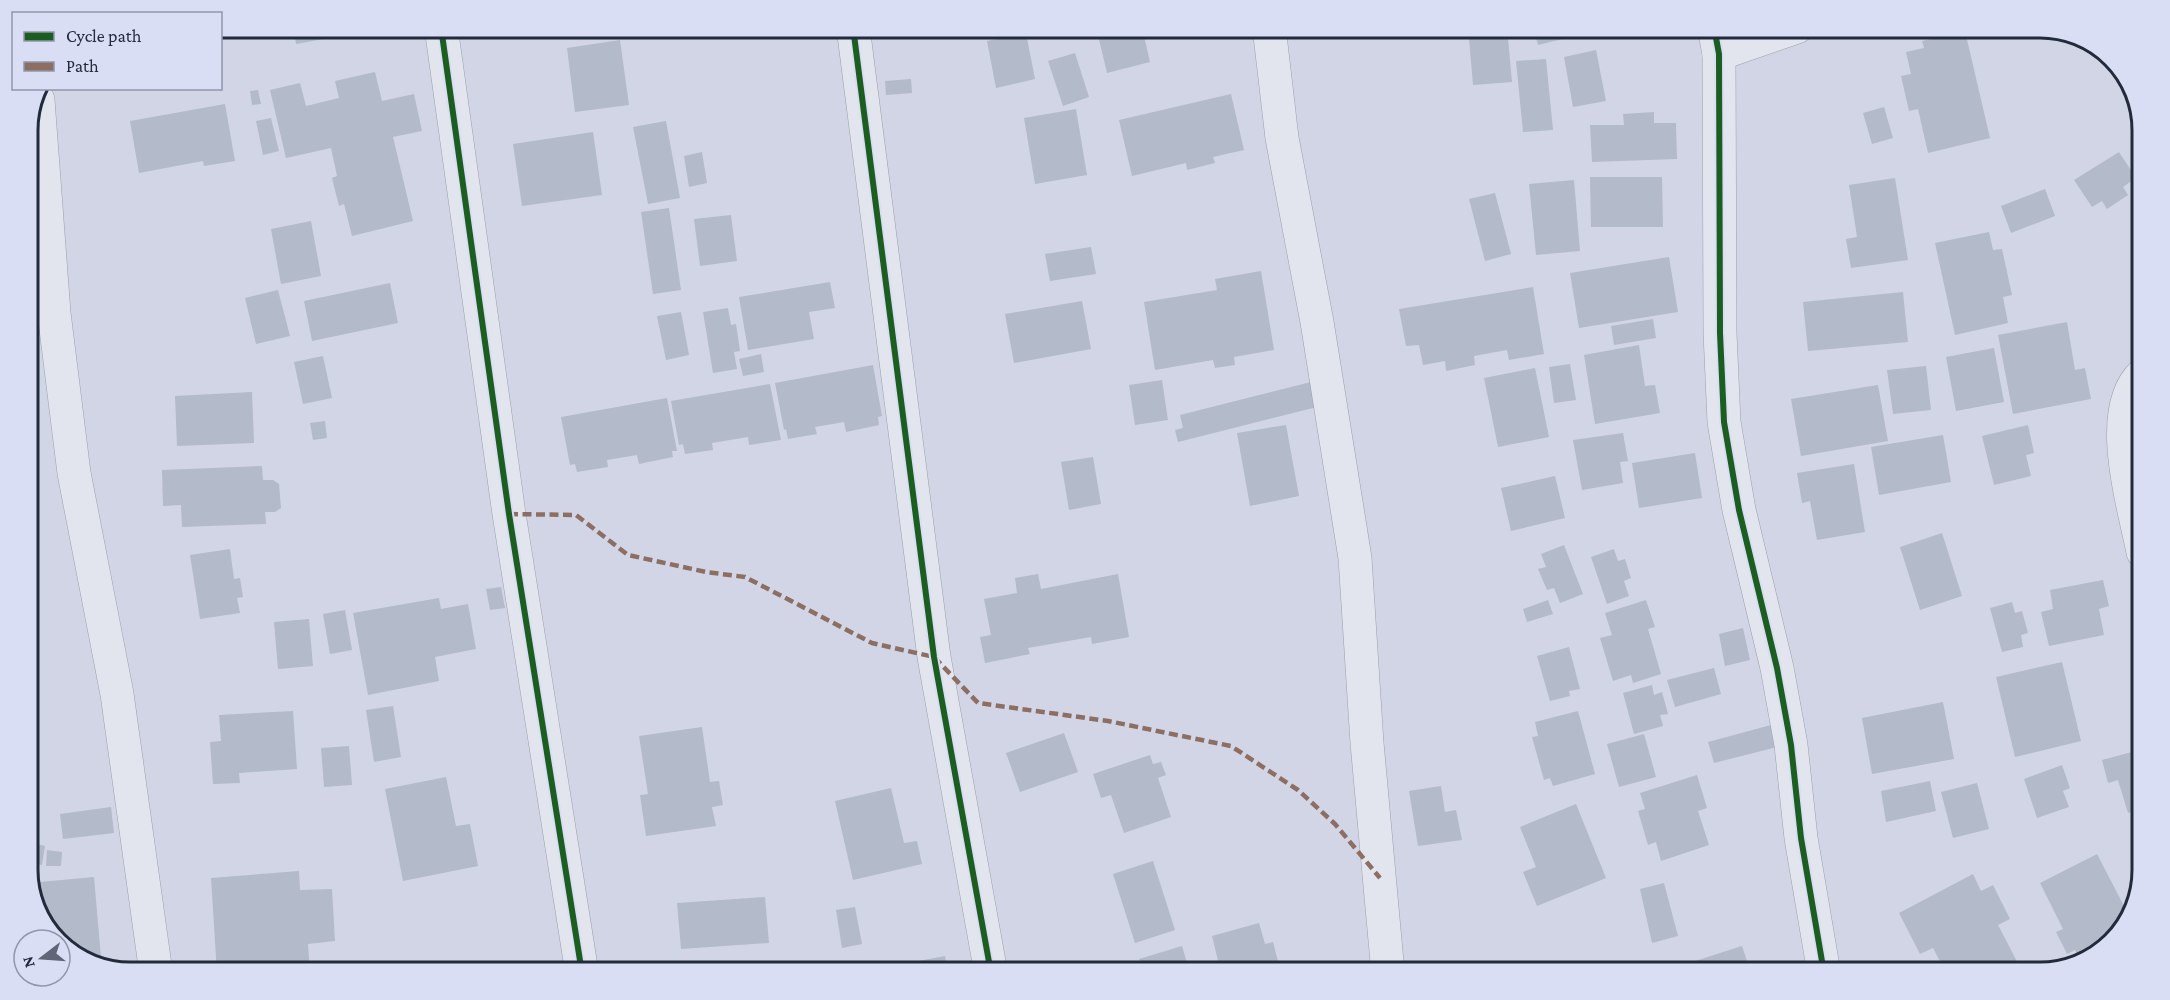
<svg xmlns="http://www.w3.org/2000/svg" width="2170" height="1000" viewBox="0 0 2170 1000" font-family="'Crimson Pro',serif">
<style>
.building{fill:#b3baca}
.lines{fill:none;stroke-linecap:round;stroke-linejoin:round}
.minor-casing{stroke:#9a9fac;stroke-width:34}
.minor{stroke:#e3e5ee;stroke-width:33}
.quiet{stroke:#8d6e63;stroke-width:4.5;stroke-dasharray:9 4.5;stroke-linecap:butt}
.cycleway-casing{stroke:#dadef5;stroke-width:10}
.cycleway{stroke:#1b5e20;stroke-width:6}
.rim{fill:none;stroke:#222b3b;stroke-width:3}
</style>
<rect width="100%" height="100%" fill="#d2d5e6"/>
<g class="building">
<path d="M293,27H355L356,33L296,44Z"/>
<path d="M1096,27H1142L1150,62L1107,73Z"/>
<path d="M1468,27H1507L1512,82L1473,85Z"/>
<path d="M1533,27H1581L1583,34L1538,45Z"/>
<path d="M1965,31L1990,138L1928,153L1918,109L1909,111L1901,76L1911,74L1906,52L1924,48L1922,41Z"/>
<path d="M1026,33L1035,79L996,88L987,41Z"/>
<path d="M620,40L629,105L575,112L567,48Z"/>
<path d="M1596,50L1606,101L1573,107L1564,57Z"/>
<path d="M1075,53L1089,97L1063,106L1048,61Z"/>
<path d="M1546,59L1553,130L1523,132L1516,61Z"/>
<path d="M375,72L382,101L414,94L422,131L393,137L413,221L352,236L344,204L339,206L332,178L337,176L331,148L286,158L270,90L300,83L306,106L339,98L335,81Z"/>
<path d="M911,79L912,93L886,95L885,81Z"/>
<path d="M258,90L261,104L252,105L250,91Z"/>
<path d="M1231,94L1244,150L1213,157L1215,163L1187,170L1186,163L1132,176L1119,120Z"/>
<path d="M225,104L235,161L204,166L203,161L139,173L130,121Z"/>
<path d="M1884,107L1893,138L1872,144L1863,113Z"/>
<path d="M1076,109L1087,175L1035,184L1024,118Z"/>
<path d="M1654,112V123H1676L1677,159L1592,162L1590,125H1624L1623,114Z"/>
<path d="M271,118L279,151L263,155L256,121Z"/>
<path d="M666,121L680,198L648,204L633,127Z"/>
<path d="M593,132L602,195L522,206L513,144Z"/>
<path d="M702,152L707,183L689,187L684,156Z"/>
<path d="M2119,152L2136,178L2123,187L2128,195L2107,209L2102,201L2092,207L2074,180Z"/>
<path d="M1590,177H1662L1663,227H1591Z"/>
<path d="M1895,178L1908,260L1851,268L1846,239L1857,237L1849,185Z"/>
<path d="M1574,180L1580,251L1536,255L1529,184Z"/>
<path d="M2045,189L2055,216L2011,233L2001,206Z"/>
<path d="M1495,193L1511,254L1485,261L1469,199Z"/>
<path d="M669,208L681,290L653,294L641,212Z"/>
<path d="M731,215L737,261L700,266L694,219Z"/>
<path d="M311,221L321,276L281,284L271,229Z"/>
<path d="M1989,232L1993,250L2002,249L2012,295L2003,297L2008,323L1955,335L1935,243Z"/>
<path d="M32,246L35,267L27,268V247Z"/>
<path d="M1091,247L1096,274L1050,281L1045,254Z"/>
<path d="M1669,257L1678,312L1579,328L1570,273Z"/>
<path d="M1261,271L1274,350L1234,357L1235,365L1215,368L1213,360L1155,370L1144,302L1217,290L1215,279Z"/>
<path d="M830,282L835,308L809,312L814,339L748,350L739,297Z"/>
<path d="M390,283L398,323L312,341L304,301Z"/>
<path d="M1533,287L1544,354L1509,360L1507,350L1474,356L1475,365L1446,371L1445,361L1423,365L1419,345L1406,346L1399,309Z"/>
<path d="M278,290L290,336L256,344L245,298Z"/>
<path d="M1903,292L1908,342L1808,351L1803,302Z"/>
<path d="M1082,301L1091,349L1014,363L1005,314Z"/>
<path d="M728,308L731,325L736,324L740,351L734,352L737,369L713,373L703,312Z"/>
<path d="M681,312L689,355L666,360L657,316Z"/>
<path d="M1653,319L1656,338L1614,345L1611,326Z"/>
<path d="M2067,322L2075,370L2085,368L2091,399L2013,414L1998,335Z"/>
<path d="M1639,345L1645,386L1655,385L1660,413L1595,424L1584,355Z"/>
<path d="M1994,348L2004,402L1956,411L1946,357Z"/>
<path d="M761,354L764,372L743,376L739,359Z"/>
<path d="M323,356L332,398L303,404L294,362Z"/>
<path d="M1570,364L1576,400L1554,403L1549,367Z"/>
<path d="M873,365L882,416L878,417L879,425L846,432L844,422L815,427L817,434L788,439L786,429L784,430L775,383Z"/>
<path d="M1926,366L1931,410L1893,414L1887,370Z"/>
<path d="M1535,368L1549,437L1498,447L1484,378Z"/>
<path d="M1162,380L1168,420L1135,425L1129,385Z"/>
<path d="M1311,382L1317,407L1178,442L1175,430L1183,428L1180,415Z"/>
<path d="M770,384L781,440L749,445L748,437L712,443L713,450L685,454L683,444L679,445L671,401Z"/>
<path d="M1878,385L1888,441L1801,456L1791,399Z"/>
<path d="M252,392L254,443L177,446L175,396Z"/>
<path d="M667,398L677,451H672L673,457L639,464L637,455L607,460L608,467L577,472L575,464L570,465L561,417Z"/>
<path d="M325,421L327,438L313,440L310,423Z"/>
<path d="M1286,425L1299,496L1250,506L1237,433Z"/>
<path d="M2028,425L2034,453L2026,455L2031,476L1994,485L1982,436Z"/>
<path d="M1623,433L1628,461L1620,462L1623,483L1582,490L1573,440Z"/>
<path d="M1943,435L1951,482L1879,495L1871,447Z"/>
<path d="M1695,453L1702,498L1639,508L1632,463Z"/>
<path d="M1093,457L1101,504L1069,510L1061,462Z"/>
<path d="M1854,464L1865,532L1817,540L1810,501L1802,503L1797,473Z"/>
<path d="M262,466L263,480H273L279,484L281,508L275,512H265L266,524L182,527L181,505L163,506L162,470Z"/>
<path d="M1555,476L1565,518L1511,531L1501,488Z"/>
<path d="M1942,533L1962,596L1920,610L1900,547Z"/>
<path d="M1564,545L1583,594L1560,603L1554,588L1547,590L1538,569L1546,567L1541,554Z"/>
<path d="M230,549L234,579L240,578L243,597L237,598L240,613L200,619L190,555Z"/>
<path d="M1614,549L1618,561L1625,559L1631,578L1624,581L1629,596L1607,604L1591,557Z"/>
<path d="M1038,574L1041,589L1118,574L1129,637L1092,644L1091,637L1028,648L1030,654L985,663L980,637L991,635L984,599L1017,593L1015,578Z"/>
<path d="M2103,580L2109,606L2099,609L2104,635L2049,646L2041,612L2053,609L2050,590Z"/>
<path d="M501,587L505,608L490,610L486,589Z"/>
<path d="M439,598L441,609L468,604L476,649L435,657L439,681L368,695L353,613Z"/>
<path d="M1548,600L1553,614L1527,622L1523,609Z"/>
<path d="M1646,600L1655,627L1648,629L1661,674L1633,683L1631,675L1613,681L1600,638L1612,635L1605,613Z"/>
<path d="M2012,602L2015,613L2022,611L2028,633L2021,635L2023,647L2002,652L1990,608Z"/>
<path d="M345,610L352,650L330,654L323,614Z"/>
<path d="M309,619L313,666L278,669L274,622Z"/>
<path d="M1743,628L1750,660L1725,666L1719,634Z"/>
<path d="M1569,647L1580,689L1569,691L1570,696L1550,701L1537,656Z"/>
<path d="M30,650L39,725L27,726V651Z"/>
<path d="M2062,662L2081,741L2015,757L1996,677Z"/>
<path d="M1714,668L1721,694L1675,707L1667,680Z"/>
<path d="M1652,685L1654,695L1662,692L1668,714L1660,715L1663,726L1634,734L1623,693Z"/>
<path d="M1943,702L1954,759L1872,774L1862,718Z"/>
<path d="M393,706L401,757L374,762L366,710Z"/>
<path d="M293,711L297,769L239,773L240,783L213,784L210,742L221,741L219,715Z"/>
<path d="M1578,711L1595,774L1553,786L1550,778L1544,780L1532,737L1538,736L1535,722Z"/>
<path d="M1771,725L1777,747L1714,763L1708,742Z"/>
<path d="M702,727L710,782L719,781L723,805L712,807L716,826L646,836L640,795L648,794L639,736Z"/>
<path d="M1064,733L1078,772L1020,792L1006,753Z"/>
<path d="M1644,734L1656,777L1619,787L1607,744Z"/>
<path d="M349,746L352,785L324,787L321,748Z"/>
<path d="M2143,749V809L2128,813L2118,780L2108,783L2102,760Z"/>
<path d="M1150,755L1153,764L1161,762L1166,775L1158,778L1171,817L1124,833L1111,795L1101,798L1093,774Z"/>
<path d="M2062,765L2070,788L2063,791L2069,807L2037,818L2024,779Z"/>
<path d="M27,775H37L36,820H27Z"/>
<path d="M1697,775L1707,808L1698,811L1709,845L1661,861L1656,842L1648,845L1638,811L1645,809L1640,793Z"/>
<path d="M446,777L456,826L470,824L478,866L403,881L385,789Z"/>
<path d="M1930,781L1936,811L1886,822L1881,791Z"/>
<path d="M1977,783L1989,829L1953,838L1941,792Z"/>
<path d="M1441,786L1445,812L1456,810L1462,840L1418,846L1409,791Z"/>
<path d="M891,788L904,843L917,841L922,864L853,880L835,801Z"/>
<path d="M1576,804L1606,878L1537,906L1523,872L1536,867L1520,827Z"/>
<path d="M111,807L114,833L63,839L60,814Z"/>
<path d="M32,843L45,846L42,865L28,863Z"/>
<path d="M47,850L62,852L61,866H46Z"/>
<path d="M2097,854L2125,908L2137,902L2135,910L2098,955L2080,961L2075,950L2067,954L2056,932L2063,929L2040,883Z"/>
<path d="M1153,861L1175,930L1135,943L1113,874Z"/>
<path d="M299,871L300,890L332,889L335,941L308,944L310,973H217L211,878Z"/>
<path d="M1973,874L1981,891L1993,885L2010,919L1998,925L2023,973H1946L1933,948L1920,954L1899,913Z"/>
<path d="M94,877L101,958L84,960L45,928L29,883Z"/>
<path d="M1664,883L1678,936L1652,943L1640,889Z"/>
<path d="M765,897L769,943L681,949L677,903Z"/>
<path d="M855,907L862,944L842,948L836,910Z"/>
<path d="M1259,923L1265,944L1273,942L1281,973H1221L1212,936Z"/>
<path d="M1182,946L1190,973H1144L1139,959Z"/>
<path d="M1742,946L1751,973H1695L1692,962Z"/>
<path d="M945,956L947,968L956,965L958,973H904L902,964Z"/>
</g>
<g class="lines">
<defs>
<g id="minor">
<path d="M441,27L509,514L582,973"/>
<path d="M853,27L934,657L991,973"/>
<path d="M1269,27L1282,138L1317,322L1355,558L1367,743L1388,973"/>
<path d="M1714,27L1719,54L1720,333L1724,422L1739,510L1777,668L1791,745L1801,838L1824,973"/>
<path d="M1719,54L1797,27"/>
<path d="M38,100L54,313L74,473L117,694L156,973"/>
<path d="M2143,374C2104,410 2134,506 2143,552"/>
</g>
</defs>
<use href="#minor" class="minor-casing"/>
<use href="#minor" class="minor"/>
<path class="quiet" d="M509,514L576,515L628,555L706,572L745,577L872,643L934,657L978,703L1108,721L1231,746L1298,790L1335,824L1380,878"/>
<defs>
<g id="cycleway">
<path d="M441,27L509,514L582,973"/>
<path d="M853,27L934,657L991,973"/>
<path d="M1714,27L1719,54L1720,333L1724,422L1739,510L1777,668L1791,745L1801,838L1824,973"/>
</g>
</defs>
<use href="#cycleway" class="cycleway-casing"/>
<use href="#cycleway" class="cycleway"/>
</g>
<path d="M0 0H2170V1000H0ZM130 38H2040A92 92 0 0 1 2132 130V870A92 92 0 0 1 2040 962H130A92 92 0 0 1 38 870V130A92 92 0 0 1 130 38Z" fill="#dadef5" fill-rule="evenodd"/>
<path class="rim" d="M130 38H2040A92 92 0 0 1 2132 130V870A92 92 0 0 1 2040 962H130A92 92 0 0 1 38 870V130A92 92 0 0 1 130 38Z"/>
<rect x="12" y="12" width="210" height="78" fill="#dadef5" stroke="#9096ab" stroke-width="1.5"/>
<rect x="24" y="32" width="30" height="9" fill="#1b5e20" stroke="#9096ab" stroke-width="1.5"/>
<text x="66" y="42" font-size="18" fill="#222b3b">Cycle path</text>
<rect x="24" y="62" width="30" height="9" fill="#8d6e63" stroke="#9096ab" stroke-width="1.5"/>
<text x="66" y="72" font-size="18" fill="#222b3b">Path</text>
<g transform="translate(42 958) rotate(253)"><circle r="28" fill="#dadef5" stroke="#9096ab" stroke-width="1.5"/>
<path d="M0-4.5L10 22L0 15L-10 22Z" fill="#606677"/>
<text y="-9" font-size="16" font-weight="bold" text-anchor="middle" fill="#222b3b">N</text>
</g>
</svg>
